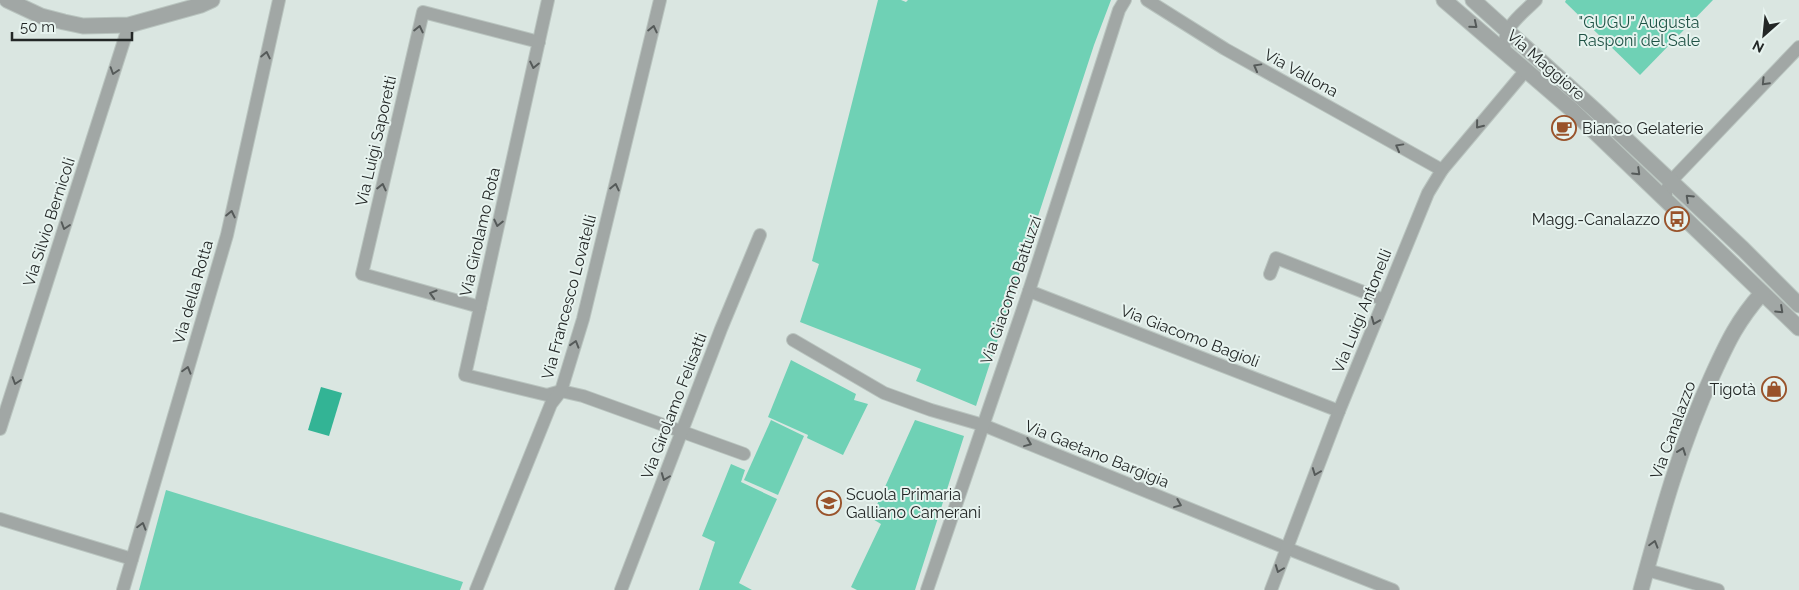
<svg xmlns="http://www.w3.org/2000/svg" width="1799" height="590" viewBox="0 0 1799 590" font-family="Raleway,sans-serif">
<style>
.green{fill:#6fd1b5}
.water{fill:#33b495}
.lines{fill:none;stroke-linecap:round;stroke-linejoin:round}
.minor-casing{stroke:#b9c4bf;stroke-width:14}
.tertiary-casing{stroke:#b9c4bf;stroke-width:17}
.minor{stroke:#a1a7a5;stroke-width:12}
.tertiary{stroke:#a1a7a5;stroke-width:15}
.oneway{stroke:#555a59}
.labels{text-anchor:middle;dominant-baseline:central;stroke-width:4;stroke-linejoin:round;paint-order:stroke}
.park-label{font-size:16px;fill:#1f5245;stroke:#e7f3ef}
.street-label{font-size:16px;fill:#232726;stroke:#e7f3ef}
.poi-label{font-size:16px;fill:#232726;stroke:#e7f3ef;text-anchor:start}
</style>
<rect width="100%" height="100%" fill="#dae6e1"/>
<g class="green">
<path d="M878,0H901L906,2L908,0H1111L1094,45L976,406L916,381L921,369L800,322L819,264L812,261Z"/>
<path d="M1566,0H1713L1640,75L1565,2Z"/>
<path d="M791,360L856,394L854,400L868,404L843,455L807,438L808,435L768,417Z"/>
<path d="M771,420L804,436L778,495L744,480Z"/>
<path d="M915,420L964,436L915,590H857L851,587L881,524L871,518Z"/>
<path d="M731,464L745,470L741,482L777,499L739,583L752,590H699L715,542L702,536Z"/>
<path d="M166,490L463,582L460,590H139Z"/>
</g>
<path class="water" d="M321,387L342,393L329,436L308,430Z"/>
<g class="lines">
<defs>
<g id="minor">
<path d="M548,0L465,375L547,395L561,391L583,396L744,454"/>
<path d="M1147,0L1225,49L1442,170"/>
<path d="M1504,50C1504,25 1519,17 1536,0"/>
<path d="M1666,200V191L1671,181L1799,47"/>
<path d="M1270,274L1276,258L1384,300"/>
<path d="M1029,291L1339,411"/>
<path d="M480,307L362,274L423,12L539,42"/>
<path d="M793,340L884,393L931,410L983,425L1281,546L1393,590"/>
<path d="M0,429L129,25"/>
<path d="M0,519L132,559"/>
<path d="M1647,570L1718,590"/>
<path d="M123,590L227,235L279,0"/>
<path d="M476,590L551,404L561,391L583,319L660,0"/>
<path d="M621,590L721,329L760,235"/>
<path d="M927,590L1029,291L1119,10L1125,0"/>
<path d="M1271,590L1339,411L1428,193L1442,170L1526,70"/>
</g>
<g id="tertiary">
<path d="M7,0L41,16L64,22L83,26L129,25L201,5L212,0"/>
<path d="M1444,0L1571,109L1799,328"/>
<path d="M1473,0L1596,111L1743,249L1799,305"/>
<path d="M1641,590C1661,516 1681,443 1713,374C1728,341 1738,320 1762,293"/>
</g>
</defs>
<use href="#minor" class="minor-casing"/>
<use href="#tertiary" class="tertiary-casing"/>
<use href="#minor" class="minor"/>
<use href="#tertiary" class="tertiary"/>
</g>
<defs><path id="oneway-chevron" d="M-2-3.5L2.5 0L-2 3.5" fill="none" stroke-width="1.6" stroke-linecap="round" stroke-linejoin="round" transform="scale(1.25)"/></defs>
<g class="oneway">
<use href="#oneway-chevron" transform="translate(1474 25) rotate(40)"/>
<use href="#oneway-chevron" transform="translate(419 29) rotate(-77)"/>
<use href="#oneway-chevron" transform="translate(653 29) rotate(-77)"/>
<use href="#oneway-chevron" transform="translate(266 55) rotate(-78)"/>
<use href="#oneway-chevron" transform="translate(534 65) rotate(102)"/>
<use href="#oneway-chevron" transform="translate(1257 67) rotate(-151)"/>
<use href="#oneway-chevron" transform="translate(114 71) rotate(108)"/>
<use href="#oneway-chevron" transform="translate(1765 82) rotate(134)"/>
<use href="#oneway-chevron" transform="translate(1479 125) rotate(129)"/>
<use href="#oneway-chevron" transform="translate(1399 147) rotate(-151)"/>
<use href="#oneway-chevron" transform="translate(1637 172) rotate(44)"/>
<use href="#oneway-chevron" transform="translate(382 187) rotate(-77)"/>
<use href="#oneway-chevron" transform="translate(615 187) rotate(-77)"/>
<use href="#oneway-chevron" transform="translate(1689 198) rotate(-137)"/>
<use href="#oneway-chevron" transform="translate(231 214) rotate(-78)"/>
<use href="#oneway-chevron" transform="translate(498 223) rotate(103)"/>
<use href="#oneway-chevron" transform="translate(65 226) rotate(108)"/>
<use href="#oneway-chevron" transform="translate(433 294) rotate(-164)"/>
<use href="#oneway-chevron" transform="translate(1780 310) rotate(43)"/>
<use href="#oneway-chevron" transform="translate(1375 321) rotate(112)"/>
<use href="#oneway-chevron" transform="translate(575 344) rotate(-73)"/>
<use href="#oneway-chevron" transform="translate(187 370) rotate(-74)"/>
<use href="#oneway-chevron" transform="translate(16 381) rotate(108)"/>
<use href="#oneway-chevron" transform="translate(1028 443) rotate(22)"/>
<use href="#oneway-chevron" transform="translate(1682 451) rotate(-70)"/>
<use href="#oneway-chevron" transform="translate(1316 472) rotate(111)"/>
<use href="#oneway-chevron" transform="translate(665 477) rotate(111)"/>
<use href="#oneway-chevron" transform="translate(1178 504) rotate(22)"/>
<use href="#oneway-chevron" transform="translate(142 526) rotate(-74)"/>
<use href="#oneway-chevron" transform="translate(1654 544) rotate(-74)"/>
<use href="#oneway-chevron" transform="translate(1279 569) rotate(111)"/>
</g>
<defs>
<symbol id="cafe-ring" viewBox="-11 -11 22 22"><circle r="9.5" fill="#e7f3ef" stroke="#99532b" stroke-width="1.5"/><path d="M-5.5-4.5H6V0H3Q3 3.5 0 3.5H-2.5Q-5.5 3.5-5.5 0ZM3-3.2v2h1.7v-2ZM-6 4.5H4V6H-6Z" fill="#99532b"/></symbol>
<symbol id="bus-ring" viewBox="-11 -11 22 22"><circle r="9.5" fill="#e7f3ef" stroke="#99532b" stroke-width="1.5"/><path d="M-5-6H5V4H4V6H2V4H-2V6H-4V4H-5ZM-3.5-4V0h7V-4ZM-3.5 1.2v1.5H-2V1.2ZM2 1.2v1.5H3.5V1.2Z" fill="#99532b"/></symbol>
<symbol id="shop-ring" viewBox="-11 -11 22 22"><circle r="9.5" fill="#e7f3ef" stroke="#99532b" stroke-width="1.5"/><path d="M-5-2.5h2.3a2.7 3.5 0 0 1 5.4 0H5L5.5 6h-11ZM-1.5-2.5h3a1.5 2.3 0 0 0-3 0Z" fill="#99532b"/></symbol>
<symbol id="school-ring" viewBox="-11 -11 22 22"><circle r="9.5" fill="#e7f3ef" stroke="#99532b" stroke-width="1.5"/><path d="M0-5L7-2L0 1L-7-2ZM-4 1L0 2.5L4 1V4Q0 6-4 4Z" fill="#99532b"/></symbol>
</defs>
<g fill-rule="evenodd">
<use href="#cafe-ring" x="1550" y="114" width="28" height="28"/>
<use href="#bus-ring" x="1663" y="205" width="28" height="28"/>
<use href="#shop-ring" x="1760" y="375" width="28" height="28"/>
<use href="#school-ring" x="815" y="489" width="28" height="28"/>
</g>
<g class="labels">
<g class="park-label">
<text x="1639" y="22">"GUGU" Augusta<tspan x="1639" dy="18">Rasponi del Sale</tspan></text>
</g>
<g class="street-label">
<text transform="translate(1546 65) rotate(41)">Via Maggiore</text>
<text transform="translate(1301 73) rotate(29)">Via Vallona</text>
<text transform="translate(376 141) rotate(-77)">Via Luigi Saporetti</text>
<text transform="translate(49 222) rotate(-72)">Via Silvio Bernicoli</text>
<text transform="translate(480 232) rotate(-77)">Via Girolamo Rota</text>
<text transform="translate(1011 290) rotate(-71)">Via Giacomo Battuzzi</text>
<text transform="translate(193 292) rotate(-74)">Via della Rotta</text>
<text transform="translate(569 297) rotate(-75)">Via Francesco Lovatelli</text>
<text transform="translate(1362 311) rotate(-68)">Via Luigi Antonelli</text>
<text transform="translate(1190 336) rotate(21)">Via Giacomo Bagioli</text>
<text transform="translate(674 406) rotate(-69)">Via Girolamo Felisatti</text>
<text transform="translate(1673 430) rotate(-70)">Via Canalazzo</text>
<text transform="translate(1097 454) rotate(22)">Via Gaetano Bargigia</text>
</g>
<g class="poi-label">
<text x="1582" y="128">Bianco Gelaterie</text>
<text x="1660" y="219" text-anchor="end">Magg.-Canalazzo</text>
<text x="1756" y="389" text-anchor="end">Tigotà</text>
<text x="846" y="494">Scuola Primaria<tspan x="846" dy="18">Galliano Camerani</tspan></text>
</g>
</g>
<g transform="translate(1764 35) rotate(207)" stroke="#e7f3ef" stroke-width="4" paint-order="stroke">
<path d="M0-4L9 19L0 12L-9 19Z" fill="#232726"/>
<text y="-8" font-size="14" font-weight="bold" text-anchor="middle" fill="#232726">N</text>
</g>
<path d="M12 32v8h120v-8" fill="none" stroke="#232726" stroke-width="2.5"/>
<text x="20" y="32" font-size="15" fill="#232726" stroke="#e7f3ef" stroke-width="4" paint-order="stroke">50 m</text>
</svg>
